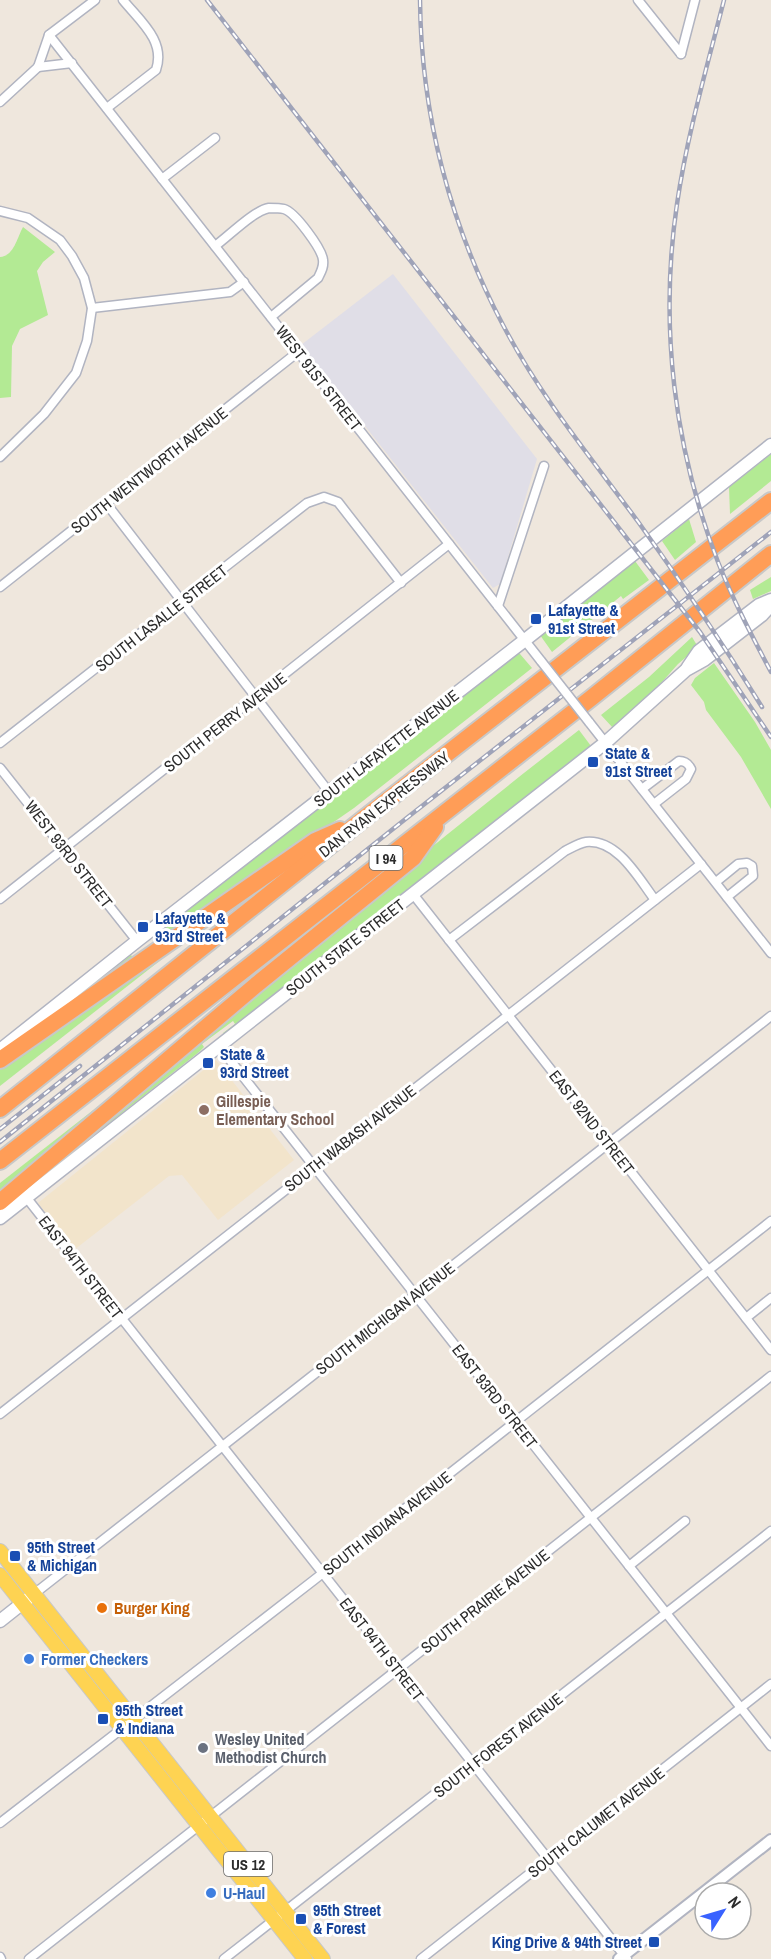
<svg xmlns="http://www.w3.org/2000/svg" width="771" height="1959" viewBox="0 0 771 1959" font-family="'Archivo Narrow',sans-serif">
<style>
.industrial{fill:#e0dee7}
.education{fill:#f2e4cb}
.green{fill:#b3ea94}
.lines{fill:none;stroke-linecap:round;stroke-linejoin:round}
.minor-casing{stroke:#b1b4c1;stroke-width:11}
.tertiary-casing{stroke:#b1b4c1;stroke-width:14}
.secondary-casing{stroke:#b1b4c1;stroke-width:15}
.primary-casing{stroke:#c8c8c8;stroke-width:16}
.motorway-casing{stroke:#c8c8c8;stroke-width:20}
.minor{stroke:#fff;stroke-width:8}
.tertiary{stroke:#fff;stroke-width:10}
.secondary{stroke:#fff;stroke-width:12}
.primary{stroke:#fed352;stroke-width:14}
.motorway{stroke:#ff9d57;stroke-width:16}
.rail-casing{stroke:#9fa3b8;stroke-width:4.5}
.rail{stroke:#fff;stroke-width:2;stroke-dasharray:7;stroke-linecap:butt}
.minor-bridge-casing{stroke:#b1b4c1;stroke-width:11;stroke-linecap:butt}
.minor-bridge{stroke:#fff;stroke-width:8}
.transit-dot{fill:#1a4fb4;stroke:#fff;stroke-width:2}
.education-dot{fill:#8d6e63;stroke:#fff;stroke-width:2}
.food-dot{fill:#e8710a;stroke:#fff;stroke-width:2}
.shop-dot{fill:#3f7fe0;stroke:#fff;stroke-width:2}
.worship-dot{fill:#6b7280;stroke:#fff;stroke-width:2}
.labels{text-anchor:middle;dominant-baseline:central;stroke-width:6;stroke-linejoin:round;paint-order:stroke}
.shield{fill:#fff;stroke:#6b6b6b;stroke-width:1.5}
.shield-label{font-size:15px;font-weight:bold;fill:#2c2c2c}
.street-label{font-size:16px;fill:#2c2c2c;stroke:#fff}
.transit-label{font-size:16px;font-weight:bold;fill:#164399;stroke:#fff;text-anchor:start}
.education-label{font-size:16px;font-weight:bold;fill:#785e54;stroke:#fff;text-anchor:start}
.food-label{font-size:16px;font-weight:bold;fill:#c56008;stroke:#fff;text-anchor:start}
.shop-label{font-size:16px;font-weight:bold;fill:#366cbe;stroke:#fff;text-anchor:start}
.worship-label{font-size:16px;font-weight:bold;fill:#5b616d;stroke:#fff;text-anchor:start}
</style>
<rect width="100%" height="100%" fill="#efe7dd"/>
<path class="industrial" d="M393,274L537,459L500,584L493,588L301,345Z"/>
<path class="education" d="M216,1060L294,1160L218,1220L182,1175L169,1176L74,1250L38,1203Z"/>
<g class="green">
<path d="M23,227L55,252L43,262L37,271L48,315L20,329L12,346L11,397L0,398V257C14,256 17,238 23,227Z"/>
<path d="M771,454V481L730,514L729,487Z"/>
<path d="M689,519L696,542L675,560L662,541Z"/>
<path d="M635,561L649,580L623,599L621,596L552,652L540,635Z"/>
<path d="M771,577V591L753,599L750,590Z"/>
<path d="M692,637L698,647L678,664L654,691L613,728L601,715L649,677Z"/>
<path d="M518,653L520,654L532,668L354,808L72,1003L131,955L133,958L163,935L164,934L162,930Z"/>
<path d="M714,663L755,722L771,750V809L741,757L706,710L704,702L691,685L695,678Z"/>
<path d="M579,730L591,746L224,1035L223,1033L235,1024L233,1021L202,1044L204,1047L199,1052L45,1174C220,1022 396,872 579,730Z"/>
<path d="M208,923L0,1086V1068Z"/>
<path d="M133,1079L0,1196V1183Z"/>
</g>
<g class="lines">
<defs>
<g id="minor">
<path d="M638,0L681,54"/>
<path d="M49,35L541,661"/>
<path d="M681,54L695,0"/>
<path d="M38,67L72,63"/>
<path d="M0,102L38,67L49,35L95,0"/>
<path d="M107,108L156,70C166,41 140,21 123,0"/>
<path d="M162,179L215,138"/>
<path d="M0,211L28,218L60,240L72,256L84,278L92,308L87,341L76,373L44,414L0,457"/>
<path d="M215,246C229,236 253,211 269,208C273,208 280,208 284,209C295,212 322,249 323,260C324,267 321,272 318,278L271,317"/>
<path d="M92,308L230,292L244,282"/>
<path d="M106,503L329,792"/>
<path d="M0,587L298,352"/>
<path d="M498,606L544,466"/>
<path d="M589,722L771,953"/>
<path d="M0,743L307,503L324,497L338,502L401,583"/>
<path d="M0,768L137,941"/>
<path d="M642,789L679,761C685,761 688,763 691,769L686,779L654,804"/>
<path d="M716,882L738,864L747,863L752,866L753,876L727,897"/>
<path d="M413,894L771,1350"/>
<path d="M0,899L449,544"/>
<path d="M449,940L565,851C571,848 579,843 586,842C618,839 639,879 655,900"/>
<path d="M219,1046L771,1746"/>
<path d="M26,1197L627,1959"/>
<path d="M746,1318L771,1298"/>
<path d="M0,1414L701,864"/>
<path d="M629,1566L685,1521"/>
<path d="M34,1594L771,1016"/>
<path d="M0,1823L314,1580L771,1221"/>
<path d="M0,1957L1,1959"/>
<path d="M29,1959L771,1376"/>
<path d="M224,1959L771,1531"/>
<path d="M421,1959L771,1684"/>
</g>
<path id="tertiary" d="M619,1959L771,1840"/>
<g id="secondary">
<path d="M688,667L699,651L759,605L771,600"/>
<path d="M0,1050L137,941L525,640L771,445"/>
<path d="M0,1218L605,743L686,670L704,660L762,615L771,605"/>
<path d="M0,1621L34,1594"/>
</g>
<g id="primary">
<path d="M0,1551L323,1959"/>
<path d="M0,1575L305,1959"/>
</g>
<g id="motorway">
<path d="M0,1060L315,841L340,830"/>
<path d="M0,1109L362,820L771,501"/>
<path d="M0,1161L590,699L771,554"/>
<path d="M0,1202L256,985L413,858L435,827"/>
</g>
</defs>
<use href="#minor" class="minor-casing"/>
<use href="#tertiary" class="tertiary-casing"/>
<use href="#secondary" class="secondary-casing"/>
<use href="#primary" class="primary-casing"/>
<use href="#motorway" class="motorway-casing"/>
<use href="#minor" class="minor"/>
<use href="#tertiary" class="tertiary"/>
<use href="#secondary" class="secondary"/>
<use href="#primary" class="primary"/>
<use href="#motorway" class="motorway"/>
<defs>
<g id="rail">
<path d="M207,0L700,632L771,737"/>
<path d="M420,0C421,114 450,225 503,325C540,396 592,459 639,523C682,583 723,644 762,707"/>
<path d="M724,0C707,67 687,135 677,204C659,325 674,448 718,562C733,600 752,636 771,672"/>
<path d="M0,1129L80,1066"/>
<path d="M0,1142L408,817L771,532"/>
</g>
</defs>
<use href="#rail" class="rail-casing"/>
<use href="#rail" class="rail"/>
<defs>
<path id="minor-bridge" d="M541,661L589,722"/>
</defs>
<use href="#minor-bridge" class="minor-bridge-casing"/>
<use href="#minor-bridge" class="minor-bridge"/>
</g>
<g class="transit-dot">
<rect x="530" y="613" width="12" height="12" rx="3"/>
<rect x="587" y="756" width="12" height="12" rx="3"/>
<rect x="137" y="921" width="12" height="12" rx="3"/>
<rect x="202" y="1057" width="12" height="12" rx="3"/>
<rect x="9" y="1550" width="12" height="12" rx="3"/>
<rect x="97" y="1713" width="12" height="12" rx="3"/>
<rect x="295" y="1913" width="12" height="12" rx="3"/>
<rect x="648" y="1936" width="12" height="12" rx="3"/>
</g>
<circle class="education-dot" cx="204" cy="1110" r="6"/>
<circle class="food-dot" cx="102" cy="1608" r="6"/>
<g class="shop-dot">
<circle cx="29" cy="1659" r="6"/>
<circle cx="211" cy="1893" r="6"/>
</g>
<circle class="worship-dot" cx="203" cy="1748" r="6"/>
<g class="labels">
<g class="shield">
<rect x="369.5" y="846" width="33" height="24" rx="4.5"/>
<rect x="224" y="1852" width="48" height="24" rx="4.5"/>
</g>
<g class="shield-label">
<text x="386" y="858">I 94</text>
<text x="248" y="1864">US 12</text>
</g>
<g class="street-label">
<text transform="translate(319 378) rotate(52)">WEST 91ST STREET</text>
<text transform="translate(149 470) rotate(-38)">SOUTH WENTWORTH AVENUE</text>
<text transform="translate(161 618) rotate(-38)">SOUTH LASALLE STREET</text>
<text transform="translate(225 722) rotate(-38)">SOUTH PERRY AVENUE</text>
<text transform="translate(386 748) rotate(-38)">SOUTH LAFAYETTE AVENUE</text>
<text transform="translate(384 804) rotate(-38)">DAN RYAN EXPRESSWAY</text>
<text transform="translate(69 854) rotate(52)">WEST 93RD STREET</text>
<text transform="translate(345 947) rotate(-38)">SOUTH STATE STREET</text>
<text transform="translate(592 1122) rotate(52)">EAST 92ND STREET</text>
<text transform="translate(350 1138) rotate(-38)">SOUTH WABASH AVENUE</text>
<text transform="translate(81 1267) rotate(52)">EAST 94TH STREET</text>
<text transform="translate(385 1318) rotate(-38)">SOUTH MICHIGAN AVENUE</text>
<text transform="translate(495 1396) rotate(52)">EAST 93RD STREET</text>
<text transform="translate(387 1523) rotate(-38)">SOUTH INDIANA AVENUE</text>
<text transform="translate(485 1601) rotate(-38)">SOUTH PRAIRIE AVENUE</text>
<text transform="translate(382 1649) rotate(52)">EAST 94TH STREET</text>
<text transform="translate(498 1745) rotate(-38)">SOUTH FOREST AVENUE</text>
<text transform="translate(596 1822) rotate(-38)">SOUTH CALUMET AVENUE</text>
</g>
<g class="transit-label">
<text x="548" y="610">Lafayette &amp;<tspan x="548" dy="18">91st Street</tspan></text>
<text x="605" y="753">State &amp;<tspan x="605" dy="18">91st Street</tspan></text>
<text x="155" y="918">Lafayette &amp;<tspan x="155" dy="18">93rd Street</tspan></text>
<text x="220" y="1054">State &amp;<tspan x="220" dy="18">93rd Street</tspan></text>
<text x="27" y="1547">95th Street<tspan x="27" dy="18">&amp; Michigan</tspan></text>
<text x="115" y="1710">95th Street<tspan x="115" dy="18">&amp; Indiana</tspan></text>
<text x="313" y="1910">95th Street<tspan x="313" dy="18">&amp; Forest</tspan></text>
<text x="642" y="1942" text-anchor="end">King Drive &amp; 94th Street</text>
</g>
<g class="education-label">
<text x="216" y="1101">Gillespie<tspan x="216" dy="18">Elementary School</tspan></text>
</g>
<g class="food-label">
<text x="114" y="1608">Burger King</text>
</g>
<g class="shop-label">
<text x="41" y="1659">Former Checkers</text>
<text x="223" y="1893">U-Haul</text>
</g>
<g class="worship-label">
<text x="215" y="1739">Wesley United<tspan x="215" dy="18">Methodist Church</tspan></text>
</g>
</g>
<g transform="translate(723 1911) rotate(53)"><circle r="28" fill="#ffffff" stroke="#ababab" stroke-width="1.5"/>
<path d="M0-4.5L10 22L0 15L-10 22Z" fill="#3962ff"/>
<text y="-9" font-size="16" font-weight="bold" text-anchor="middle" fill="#2c2c2c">N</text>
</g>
</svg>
